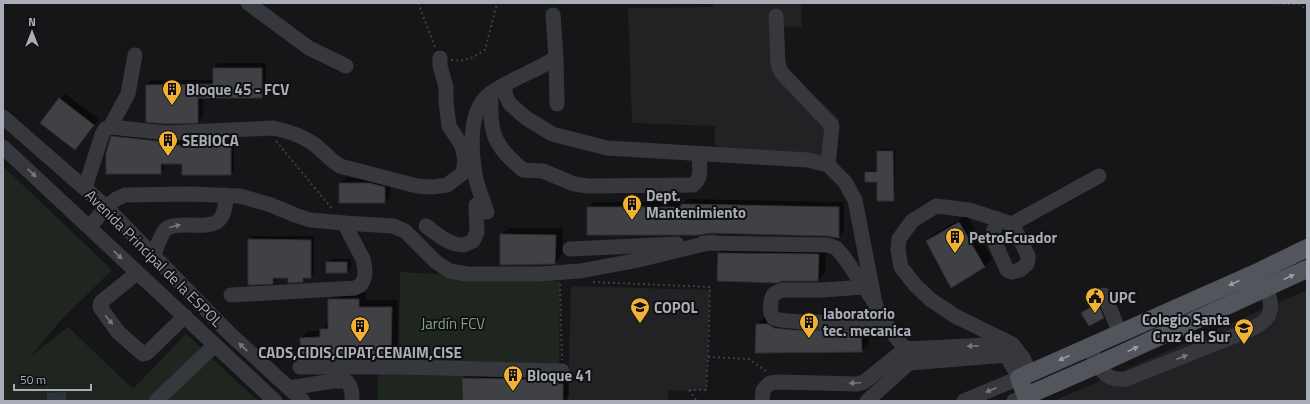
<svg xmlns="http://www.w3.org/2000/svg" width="1310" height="404" viewBox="0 0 1310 404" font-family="'Titillium Web',sans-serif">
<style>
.built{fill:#222225}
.green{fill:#1e261f}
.water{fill:#2c353c}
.shadow{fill:#0007}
.building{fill:#404145;stroke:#303034}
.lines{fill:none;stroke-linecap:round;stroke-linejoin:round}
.path{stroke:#3d3f44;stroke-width:2;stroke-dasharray:2 3;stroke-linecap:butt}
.minor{stroke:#37383d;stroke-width:15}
.major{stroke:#53555c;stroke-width:18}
.oneway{fill:#757881}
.oneway2{fill:#979ba6}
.labels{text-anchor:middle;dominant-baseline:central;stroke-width:4;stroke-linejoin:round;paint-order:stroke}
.poi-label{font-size:15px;font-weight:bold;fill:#a8adb8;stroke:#111113;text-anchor:start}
.street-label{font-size:15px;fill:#a8adb8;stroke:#111113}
.park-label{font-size:15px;fill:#7fa381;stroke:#111113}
</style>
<rect width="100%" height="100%" fill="#161618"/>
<g class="built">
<path d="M713,3H801L802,27L783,26L784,67L839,119L836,165L723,151L715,144V126L632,123L628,8L713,7Z"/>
<path d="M571,286L710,290L706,390L668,391V401H568Z"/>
<path d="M1307,290V401H1057L1056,400Z"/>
</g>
<g class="green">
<path d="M3,166L112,270L61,320L30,357L68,327L133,389L186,334L258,401H3Z"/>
<path d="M400,272L560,281L559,371H465L464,401H378V371L399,370Z"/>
</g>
<path class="water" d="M66,392V401H47V393Z"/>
<g class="shadow">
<path d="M219,63H266V92L261,97H203V116L198,122L147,121V85L152,80H214V68Z"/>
<path d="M65,94L99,119L80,143L60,99Z"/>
<path d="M116,133L169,139V142H234V171L231,174L183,163H164V170L160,173L112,137Z"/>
<path d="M880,149H895V198L893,200L878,181L866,172L868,170H878V151Z"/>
<path d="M346,178H375L390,182V197L385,202L340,183Z"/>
<path d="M688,199L844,202V231L839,237L588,208L593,202H684Z"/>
<path d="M967,215L992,259L985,266L952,287L927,241L934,234Z"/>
<path d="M509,228H563L562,255L555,263L501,264V235Z"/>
<path d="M252,236H314V273L310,277H306L302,281L289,277H276V279L272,283L249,240Z"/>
<path d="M727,246L826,247L825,273L818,280H718L719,253Z"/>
<path d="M331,259H351V269L347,272L327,262Z"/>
<path d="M336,292L366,293V300H398V350L391,357L359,356L302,357L301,338L308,331H321L328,323L329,300Z"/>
<path d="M1101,300L1107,313L1103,317L1082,313L1086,309Z"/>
<path d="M765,317L868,323L869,344L861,351L757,325Z"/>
<path d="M469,372L563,375V379H569V395L564,401H464L463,378Z"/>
</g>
<g class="building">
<path d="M213,68H262V98H198V123L167,124L146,122V85L213,84Z"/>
<path d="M59,98L94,125L75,150L40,123Z"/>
<path d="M111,136L165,142V145L231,146V175H182V164H161V174H106V154Z"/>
<path d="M877,151H893L894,201H877V182H865V172H877Z"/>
<path d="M339,183H369L385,187V203H339Z"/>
<path d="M681,204L839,207V238L828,236L710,233L699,235H587V207H681Z"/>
<path d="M959,222L985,267L951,288L926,241Z"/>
<path d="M500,234L556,235L555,264L500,265Z"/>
<path d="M248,239L311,240V278H303V282L288,283V278H273V284L248,285Z"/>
<path d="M718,253L819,254L818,281H783L777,283L717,281Z"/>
<rect x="326" y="262" width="21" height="11"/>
<path d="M328,299H359V307H392L391,358H358V357L338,356V358H301L300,338L320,337V329H328Z"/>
<path d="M1098,303L1104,318L1089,326L1081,313Z"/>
<path d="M756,324H768L774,328L793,330H861L862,352L755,353Z"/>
<path d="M462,378L558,380V384H563V401H463Z"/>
</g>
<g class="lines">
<g class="path">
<path d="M418,3L435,47"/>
<path d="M1258,3L1299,4L1307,10"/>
<path d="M451,60C465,62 474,57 485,50L497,3"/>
<path d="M276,141L333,210"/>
<path d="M593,282L710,287L708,357L706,390H689"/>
<path d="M560,284L562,360"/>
<path d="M708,357L749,359L767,372"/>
<path d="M689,390L697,401"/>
</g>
<g class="minor">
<path d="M248,3L309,48L346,66"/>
<path d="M776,16L778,64L781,72L832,126L828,165"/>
<path d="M556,58L557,104"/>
<path d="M504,86L506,96L510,104L526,118L552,134L607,148L808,160L828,165L845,182L855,200L875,303"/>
<path d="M491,93C490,133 492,144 523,170L543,171L574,184L588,186L693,185C703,178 699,165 699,154"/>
<path d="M3,117L106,207L229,333L303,401"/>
<path d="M110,127L128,94L135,55"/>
<path d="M3,147L275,401"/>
<path d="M85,188L102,135L105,129L110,127L167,133L273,128C288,131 301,135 314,144C323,151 330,160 340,166L417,186L432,187L447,185L463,173L465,160L462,146L449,126L446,102V87L440,66V58"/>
<path d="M487,212C483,200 477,187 475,174C471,149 468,109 491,93C511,79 535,71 556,58L553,15"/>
<path d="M998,219L993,233L995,243L1007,270L1012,272L1020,270L1027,264L1028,259V256L1021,241L1012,224L969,210L936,206L912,221L899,239L898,250L901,267L915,285L931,300L955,316L1012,344L1023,358L1030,373"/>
<path d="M1012,224L1099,176"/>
<path d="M426,226C436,233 450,246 464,245C466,244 470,242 473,241L477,232L476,205"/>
<path d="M90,227L106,207L116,199L125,195L189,194L240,196L271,205L295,215L310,220L344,223L393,226L405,231L436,262L450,271L467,274H539L580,271L634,261L712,242"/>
<path d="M703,243L828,245L836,248L844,257L875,303L880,316L905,349L909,363"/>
<path d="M570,249L677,244"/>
<path d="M153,256C157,248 160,234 167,228C173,225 179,225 185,225C214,226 225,227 226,195"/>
<path d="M137,273L101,302L100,307L118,332L143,354L147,353L185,316"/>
<path d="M863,287L823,290H783C779,291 777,292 774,294C770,299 768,316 776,319C786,323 860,323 871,320C874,319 877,318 880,316"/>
<path d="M231,295L355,288C367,284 366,270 363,259L344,223"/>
<path d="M1104,295L1120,333"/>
<path d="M1090,347C1097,365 1103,382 1126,379L1247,331C1253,328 1261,325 1266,319C1276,308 1267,289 1262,278"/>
<path d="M300,367H402L562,371"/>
<path d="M289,388L333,381H346C352,386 352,393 352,401"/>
<path d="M156,401L215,345"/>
<path d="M762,401L763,390L770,383L780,382L857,384L864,382L905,349L1011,344"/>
<path d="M867,401L909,363L1008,355L1017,350"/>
<path d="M964,401L1019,378L1002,347"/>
<path d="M1014,401L1026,396"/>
</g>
<g class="major">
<path d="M1026,396L1097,365L1307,269"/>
<path d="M1028,401L1019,378L1258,272L1307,248"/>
</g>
</g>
<defs><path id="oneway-solid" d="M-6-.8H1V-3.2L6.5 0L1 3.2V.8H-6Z"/></defs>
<g class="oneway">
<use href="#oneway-solid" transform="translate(32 173) rotate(43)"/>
<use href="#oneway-solid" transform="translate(175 226) rotate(-14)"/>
<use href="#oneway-solid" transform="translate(118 255) rotate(44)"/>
<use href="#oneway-solid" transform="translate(109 320) rotate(51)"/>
<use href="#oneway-solid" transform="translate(973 346) rotate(177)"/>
<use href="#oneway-solid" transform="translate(243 347) rotate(-137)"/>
<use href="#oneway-solid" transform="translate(1182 357) rotate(-21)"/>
<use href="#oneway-solid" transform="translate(855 383) rotate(177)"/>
<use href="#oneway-solid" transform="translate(991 390) rotate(157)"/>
</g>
<g class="oneway2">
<use href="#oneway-solid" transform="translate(1289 277) rotate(-25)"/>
<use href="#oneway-solid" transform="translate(1234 283) rotate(156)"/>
<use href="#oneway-solid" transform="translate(1133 349) rotate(-25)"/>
<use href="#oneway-solid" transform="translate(1064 358) rotate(156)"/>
</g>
<defs>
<symbol id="building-pin" viewBox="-11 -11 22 30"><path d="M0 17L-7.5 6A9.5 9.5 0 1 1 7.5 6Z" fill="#f2b134" stroke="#111113"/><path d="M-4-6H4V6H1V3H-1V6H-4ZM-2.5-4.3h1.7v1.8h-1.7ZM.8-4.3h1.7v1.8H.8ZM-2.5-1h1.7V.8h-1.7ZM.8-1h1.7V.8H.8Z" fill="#111"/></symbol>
<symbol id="civic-pin" viewBox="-11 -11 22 30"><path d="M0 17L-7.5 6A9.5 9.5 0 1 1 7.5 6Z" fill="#f2b134" stroke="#111113"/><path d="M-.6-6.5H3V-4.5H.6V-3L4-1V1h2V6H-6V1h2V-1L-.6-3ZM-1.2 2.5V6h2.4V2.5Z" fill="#111"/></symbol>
<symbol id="school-pin" viewBox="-11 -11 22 30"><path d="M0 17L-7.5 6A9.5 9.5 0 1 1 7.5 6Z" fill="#f2b134" stroke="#111113"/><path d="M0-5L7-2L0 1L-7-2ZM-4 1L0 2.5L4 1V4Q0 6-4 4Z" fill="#111"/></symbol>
<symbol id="university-pin" viewBox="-11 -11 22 30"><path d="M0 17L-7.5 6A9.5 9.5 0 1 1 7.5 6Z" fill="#f2b134" stroke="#111113"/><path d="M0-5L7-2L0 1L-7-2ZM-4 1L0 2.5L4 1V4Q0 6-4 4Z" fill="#111"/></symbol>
</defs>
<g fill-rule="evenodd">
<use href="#building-pin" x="161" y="78" width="22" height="30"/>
<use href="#building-pin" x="157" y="129" width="22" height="30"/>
<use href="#building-pin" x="621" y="193" width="22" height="30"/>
<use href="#building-pin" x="944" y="226" width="22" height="30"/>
<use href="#civic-pin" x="1084" y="286" width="22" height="30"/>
<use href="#school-pin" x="629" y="296" width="22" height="30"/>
<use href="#building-pin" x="798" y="311" width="22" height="30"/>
<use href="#building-pin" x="349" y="315" width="22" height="30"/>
<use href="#university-pin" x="1233" y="317" width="22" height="30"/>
<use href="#building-pin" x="502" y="364" width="22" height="30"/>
</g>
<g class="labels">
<g class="poi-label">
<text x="186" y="89">Bloque 45 - FCV</text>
<text x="182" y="140">SEBIOCA</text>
<text x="646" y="195">Dept.<tspan x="646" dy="17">Mantenimiento</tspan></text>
<text x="969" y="237">PetroEcuador</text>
<text x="1109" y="297">UPC</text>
<text x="654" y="307">COPOL</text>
<text x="823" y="313">laboratorio<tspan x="823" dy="17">tec. mecanica</tspan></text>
<text x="1230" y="319" text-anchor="end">Colegio Santa<tspan x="1230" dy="17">Cruz del Sur</tspan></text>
<text x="360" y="352" text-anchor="middle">CADS,CIDIS,CIPAT,CENAIM,CISE</text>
<text x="527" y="375">Bloque 41</text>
</g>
<g class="street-label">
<text transform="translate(154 258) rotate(45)">Avenida Principal de la ESPOL</text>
</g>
<g class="park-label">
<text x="453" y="323">Jardín FCV</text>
</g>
</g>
<rect width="1310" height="404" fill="none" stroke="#a8adb8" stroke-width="8"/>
<g transform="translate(32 32)" stroke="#111113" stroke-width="3" paint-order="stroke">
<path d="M0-3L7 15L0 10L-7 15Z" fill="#a8adb8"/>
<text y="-6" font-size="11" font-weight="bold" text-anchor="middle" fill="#a8adb8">N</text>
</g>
<path d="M14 384v6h77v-6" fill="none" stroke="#a8adb8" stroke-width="2"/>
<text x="20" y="384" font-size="12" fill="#a8adb8" stroke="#111113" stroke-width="3" paint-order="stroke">50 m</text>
</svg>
